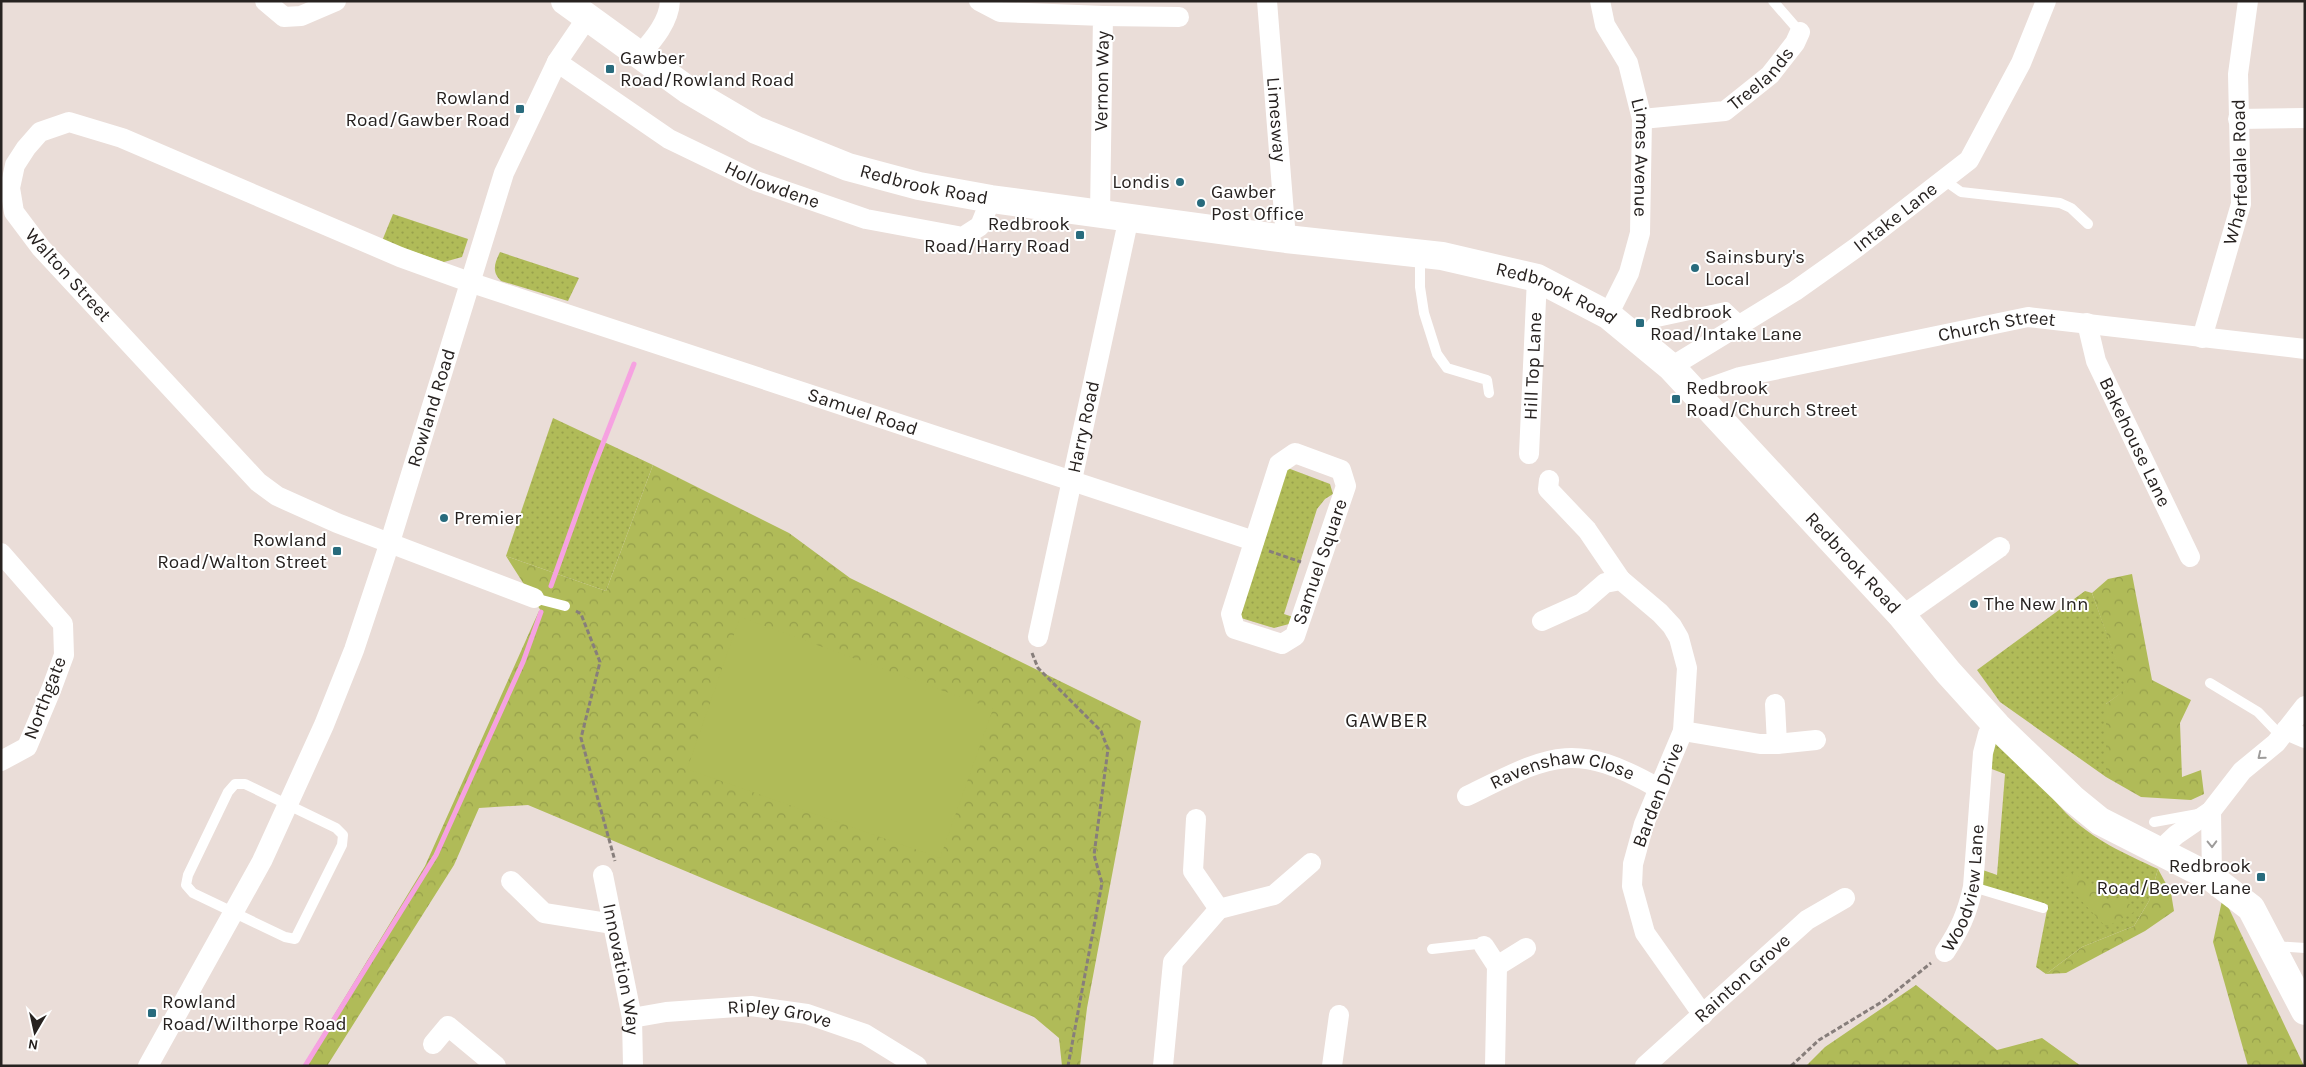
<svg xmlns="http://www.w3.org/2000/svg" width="2306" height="1067" viewBox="0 0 2306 1067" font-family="Karla,sans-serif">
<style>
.grass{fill:url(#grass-dots)}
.forest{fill:url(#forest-crowns)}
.pitch{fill:#b0bb58}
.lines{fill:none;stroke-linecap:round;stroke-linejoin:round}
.stream{stroke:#f6a2e1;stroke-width:5}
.path{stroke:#877e7b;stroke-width:3;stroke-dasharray:5 2.5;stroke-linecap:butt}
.lane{stroke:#fff;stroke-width:10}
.street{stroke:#fff;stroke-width:20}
.secondary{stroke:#fff;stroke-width:28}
.oneway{stroke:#9e9c9b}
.poi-dot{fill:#286b7d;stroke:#fff;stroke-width:2}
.labels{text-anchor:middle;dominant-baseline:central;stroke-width:4;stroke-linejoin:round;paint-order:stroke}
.poi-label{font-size:19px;fill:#272220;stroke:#fff;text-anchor:start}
.street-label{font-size:19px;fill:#272220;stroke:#fff}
.neighbourhood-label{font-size:20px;letter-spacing:1px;fill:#272220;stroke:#fff}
</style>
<defs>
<pattern id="grass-dots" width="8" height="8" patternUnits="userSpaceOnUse" patternTransform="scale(1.25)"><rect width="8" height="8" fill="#b0bb58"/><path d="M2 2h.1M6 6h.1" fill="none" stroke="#97a04c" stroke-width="1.8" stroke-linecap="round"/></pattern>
<pattern id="forest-crowns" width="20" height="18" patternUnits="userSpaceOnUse" patternTransform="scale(1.25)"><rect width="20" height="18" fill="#b0bb58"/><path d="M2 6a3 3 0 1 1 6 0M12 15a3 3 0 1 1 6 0" fill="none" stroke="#97a04c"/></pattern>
</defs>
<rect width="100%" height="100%" fill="#eaddd8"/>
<g class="grass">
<path d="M393,214L468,239L462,257L444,262L382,241Z"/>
<path d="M500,252L579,278L568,301L501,281C491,271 495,263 500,252Z"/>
<path d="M553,418L653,465L606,591L506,556Z"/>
<path d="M1285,467L1330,484L1333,494L1325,499L1317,509L1284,614L1293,617L1289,624L1274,628L1241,618L1239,611Z"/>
<path d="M2085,591L2092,593L2127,689L2106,704V777L2000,702L1977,670Z"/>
<path d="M1994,739C2026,759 2041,787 2066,813C2092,839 2125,854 2158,869L2149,901L2134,926L2082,947L2046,974L2036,967L2048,905L1978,884L1980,869L1997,875L2005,774L1989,768Z"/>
</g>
<g class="forest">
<path d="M653,465L789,533L850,578L1141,721L1087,1008L1080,1066H1062L1059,1038L1034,1017L528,805L479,808L454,865L327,1066H303L425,866L534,622L539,611H541L506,556L606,591Z"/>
<path d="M2132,574L2152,680L2191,700L2180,723L2182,777L2201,770L2204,794L2191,800L2141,797L2106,777V704L2126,689L2092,593L2108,579Z"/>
<path d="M2158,869L2171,893L2174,911L2145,931L2066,973L2046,974L2082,947L2134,926L2149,901Z"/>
<path d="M2073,872L2110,902L2124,895L2134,912L2106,927L2062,880Z"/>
<path d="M2223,896L2304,1066H2248L2213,942Z"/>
<path d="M1916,985L1997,1050L2042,1038L2081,1066H1806L1825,1047Z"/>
</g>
<path class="pitch" d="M740,617L993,709L940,858L687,769Z"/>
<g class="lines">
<g class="stream">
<path d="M551,586L591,474L634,364"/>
<path d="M305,1066L436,855L523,662L541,612"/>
</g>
<g class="path">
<path d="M1269,551L1301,562"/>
<path d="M576,611L581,614L600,662L581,738L615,861"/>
<path d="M1032,653L1038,668L1101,731L1108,749L1094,855L1102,883L1068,1066"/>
<path d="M1791,1066L1819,1040L1885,1000L1931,963"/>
</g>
<g class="lane">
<path d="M1773,1L1800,32"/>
<path d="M1944,180L1961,192L2060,203L2071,208L2088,224"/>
<path d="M1420,254V287L1424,313L1437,354L1447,368L1487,380L1489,393"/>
<path d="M1639,340L1652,323L1726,307L1744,324"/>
<path d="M534,598L565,606"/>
<path d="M2210,683L2258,712L2281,736"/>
<path d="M235,784H245L336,828L343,835L342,845L295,939L285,937L193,893L186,885L188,875L228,792Z"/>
<path d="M2154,822L2198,814"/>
<path d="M1973,887L2043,908"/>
<path d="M2274,946L2305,948"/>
<path d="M1432,949L1477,944L1484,946"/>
</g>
<g class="street">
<path d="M265,1L284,17L301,16L336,1"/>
<path d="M979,1L1000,12L1103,16L1100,214"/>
<path id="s1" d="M1267,1L1286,239"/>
<path id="s2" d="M1600,1L1605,25L1628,63L1642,119L1640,233L1629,273L1608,315"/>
<path d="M1103,16L1179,17"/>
<path d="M640,55C653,40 669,22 670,1"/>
<path id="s3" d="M557,62L669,139L756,181L866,219L963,237L980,226L991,199"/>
<path id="s4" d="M1642,119L1725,111L1770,75L1795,43L1800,32"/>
<path d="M2238,119L2305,118"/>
<path id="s5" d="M2087,323L2096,361L2190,557"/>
<path id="s6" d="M2202,338L2241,204L2238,74L2248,1"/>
<path id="s7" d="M1671,367L1795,291L1857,247L1969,160L2021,63L2046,1"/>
<path id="s8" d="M1695,393L1740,377L2028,317L2305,349"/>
<path d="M1295,453L1341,470L1346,486L1295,636L1282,644L1235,629L1231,614L1279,464Z"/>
<path id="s9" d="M1529,454L1537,278"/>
<path d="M1549,480L1548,489L1587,530L1621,580"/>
<path d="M1,553L63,624L64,655L51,690L27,747L1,761"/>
<path id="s10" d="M534,598L337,523L277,496L258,482L41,248L14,212L10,188L15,165L26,148L40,132L69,122L122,138L400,257L472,283L1254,541"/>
<path d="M1902,616L2000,547"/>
<path d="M1542,621L1582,603L1605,583L1621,580L1660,613L1672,626L1679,638L1687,668L1683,731L1644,824L1633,864L1632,886L1645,933L1703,1015"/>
<path id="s11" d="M1038,637L1129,217"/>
<path d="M2286,730L2305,738"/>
<path d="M1683,731L1760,744H1777L1775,704"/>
<path d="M1777,744L1816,740"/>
<path id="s12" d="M1467,796C1549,756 1572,739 1658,788"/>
<path d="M2211,811L2212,878"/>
<path d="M1196,819L1193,871L1219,909"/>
<path d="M2160,850L2176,835L2211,811L2242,771L2276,743L2305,706"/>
<path id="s13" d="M603,875L632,1018L633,1066"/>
<path d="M511,881L544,913L613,924"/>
<path d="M1484,946L1497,966L1495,1066"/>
<path id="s14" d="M1945,952C1960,929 1967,914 1973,887L1983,753L1988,734L1997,726"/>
<path d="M1497,966L1526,948"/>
<path id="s15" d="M632,1018L666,1012L751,1006L807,1014L865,1034L917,1066"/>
<path d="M433,1044L448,1026L496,1066"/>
<path id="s16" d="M148,1066L262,861L324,725L354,650L390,542L504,173L557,62L587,18"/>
<path d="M1163,1066L1173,962L1219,909L1274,895L1311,863"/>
<path d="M1332,1066L1339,1015"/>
<path id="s17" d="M1645,1066L1807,920L1845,898"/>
</g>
<path class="secondary" id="s18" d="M565,1L688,90L756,130L848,167L919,186L991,199L1286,239L1442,256L1537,278L1608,315L1671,367L1902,616L1948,672L1997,726L2073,799L2100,821L2212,878L2251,908L2305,1011"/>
</g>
<defs><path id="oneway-chevron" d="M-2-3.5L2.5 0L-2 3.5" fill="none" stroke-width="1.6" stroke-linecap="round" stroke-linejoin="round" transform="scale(1.25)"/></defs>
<g class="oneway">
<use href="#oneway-chevron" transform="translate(2261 756) rotate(141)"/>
<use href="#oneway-chevron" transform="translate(2212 844) rotate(89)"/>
</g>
<g class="poi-dot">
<rect x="605" y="64" width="10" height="10" rx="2.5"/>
<rect x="515" y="104" width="10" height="10" rx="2.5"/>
<circle cx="1180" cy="182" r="5"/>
<circle cx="1201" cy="203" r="5"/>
<rect x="1075" y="230" width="10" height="10" rx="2.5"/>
<circle cx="1695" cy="268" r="5"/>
<rect x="1635" y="318" width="10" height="10" rx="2.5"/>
<rect x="1671" y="394" width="10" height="10" rx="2.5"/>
<circle cx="444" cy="518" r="5"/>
<rect x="332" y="546" width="10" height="10" rx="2.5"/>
<circle cx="1974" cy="604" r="5"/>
<rect x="2256" y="872" width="10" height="10" rx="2.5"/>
<rect x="147" y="1008" width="10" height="10" rx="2.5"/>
</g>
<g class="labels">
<g class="poi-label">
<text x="620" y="58">Gawber<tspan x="620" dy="22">Road/Rowland Road</tspan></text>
<text x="510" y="98" text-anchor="end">Rowland<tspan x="510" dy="22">Road/Gawber Road</tspan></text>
<text x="1170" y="182" text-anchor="end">Londis</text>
<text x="1211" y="192">Gawber<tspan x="1211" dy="22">Post Office</tspan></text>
<text x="1070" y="224" text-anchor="end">Redbrook<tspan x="1070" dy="22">Road/Harry Road</tspan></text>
<text x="1705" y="257">Sainsbury's<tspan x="1705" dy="22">Local</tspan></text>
<text x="1650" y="312">Redbrook<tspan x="1650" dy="22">Road/Intake Lane</tspan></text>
<text x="1686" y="388">Redbrook<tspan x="1686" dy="22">Road/Church Street</tspan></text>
<text x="454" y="518">Premier</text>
<text x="327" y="540" text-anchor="end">Rowland<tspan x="327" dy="22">Road/Walton Street</tspan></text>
<text x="1984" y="604">The New Inn</text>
<text x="2251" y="866" text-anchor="end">Redbrook<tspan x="2251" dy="22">Road/Beever Lane</tspan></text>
<text x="162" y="1002">Rowland<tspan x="162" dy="22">Road/Wilthorpe Road</tspan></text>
</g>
<g class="street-label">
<text stroke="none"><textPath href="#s4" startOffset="132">Treelands</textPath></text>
<text transform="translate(1102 81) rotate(-89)">Vernon Way</text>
<text stroke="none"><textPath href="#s1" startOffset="119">Limesway</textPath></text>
<text stroke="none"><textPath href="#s2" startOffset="165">Limes Avenue</textPath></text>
<text stroke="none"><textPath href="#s6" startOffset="171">Wharfedale Road</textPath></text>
<text stroke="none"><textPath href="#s18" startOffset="408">Redbrook Road</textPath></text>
<text stroke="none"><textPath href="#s3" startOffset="249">Hollowdene</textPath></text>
<text stroke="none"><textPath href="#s7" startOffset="270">Intake Lane</textPath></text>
<text transform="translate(68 275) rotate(48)">Walton Street</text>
<text stroke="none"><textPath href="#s18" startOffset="1052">Redbrook Road</textPath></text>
<text stroke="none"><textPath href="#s8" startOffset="310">Church Street</textPath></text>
<text stroke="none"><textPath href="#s9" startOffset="88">Hill Top Lane</textPath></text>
<text stroke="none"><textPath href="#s16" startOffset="719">Rowland Road</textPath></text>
<text stroke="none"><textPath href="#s10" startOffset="1630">Samuel Road</textPath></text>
<text stroke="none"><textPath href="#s11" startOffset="215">Harry Road</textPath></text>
<text stroke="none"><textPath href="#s5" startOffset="129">Bakehouse Lane</textPath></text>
<text transform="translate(1320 562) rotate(-71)">Samuel Square</text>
<text stroke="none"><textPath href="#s18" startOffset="1458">Redbrook Road</textPath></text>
<text transform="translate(45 698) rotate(-69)">Northgate</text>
<text stroke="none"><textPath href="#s12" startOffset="102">Ravenshaw Close</textPath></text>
<text transform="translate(1658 795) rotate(-69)">Barden Drive</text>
<text stroke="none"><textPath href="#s14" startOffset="68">Woodview Lane</textPath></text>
<text stroke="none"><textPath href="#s13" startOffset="96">Innovation Way</textPath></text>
<text stroke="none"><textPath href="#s17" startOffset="131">Rainton Grove</textPath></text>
<text stroke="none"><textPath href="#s15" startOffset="149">Ripley Grove</textPath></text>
</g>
<g class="neighbourhood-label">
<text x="1387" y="720">GAWBER</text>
</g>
</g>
<rect width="2306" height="1067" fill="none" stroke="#272220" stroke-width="5"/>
<g transform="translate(35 1032) rotate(189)" stroke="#ffffff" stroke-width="4" paint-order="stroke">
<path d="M0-4L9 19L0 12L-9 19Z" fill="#272220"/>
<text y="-8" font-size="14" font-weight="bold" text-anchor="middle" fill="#272220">N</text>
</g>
</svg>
